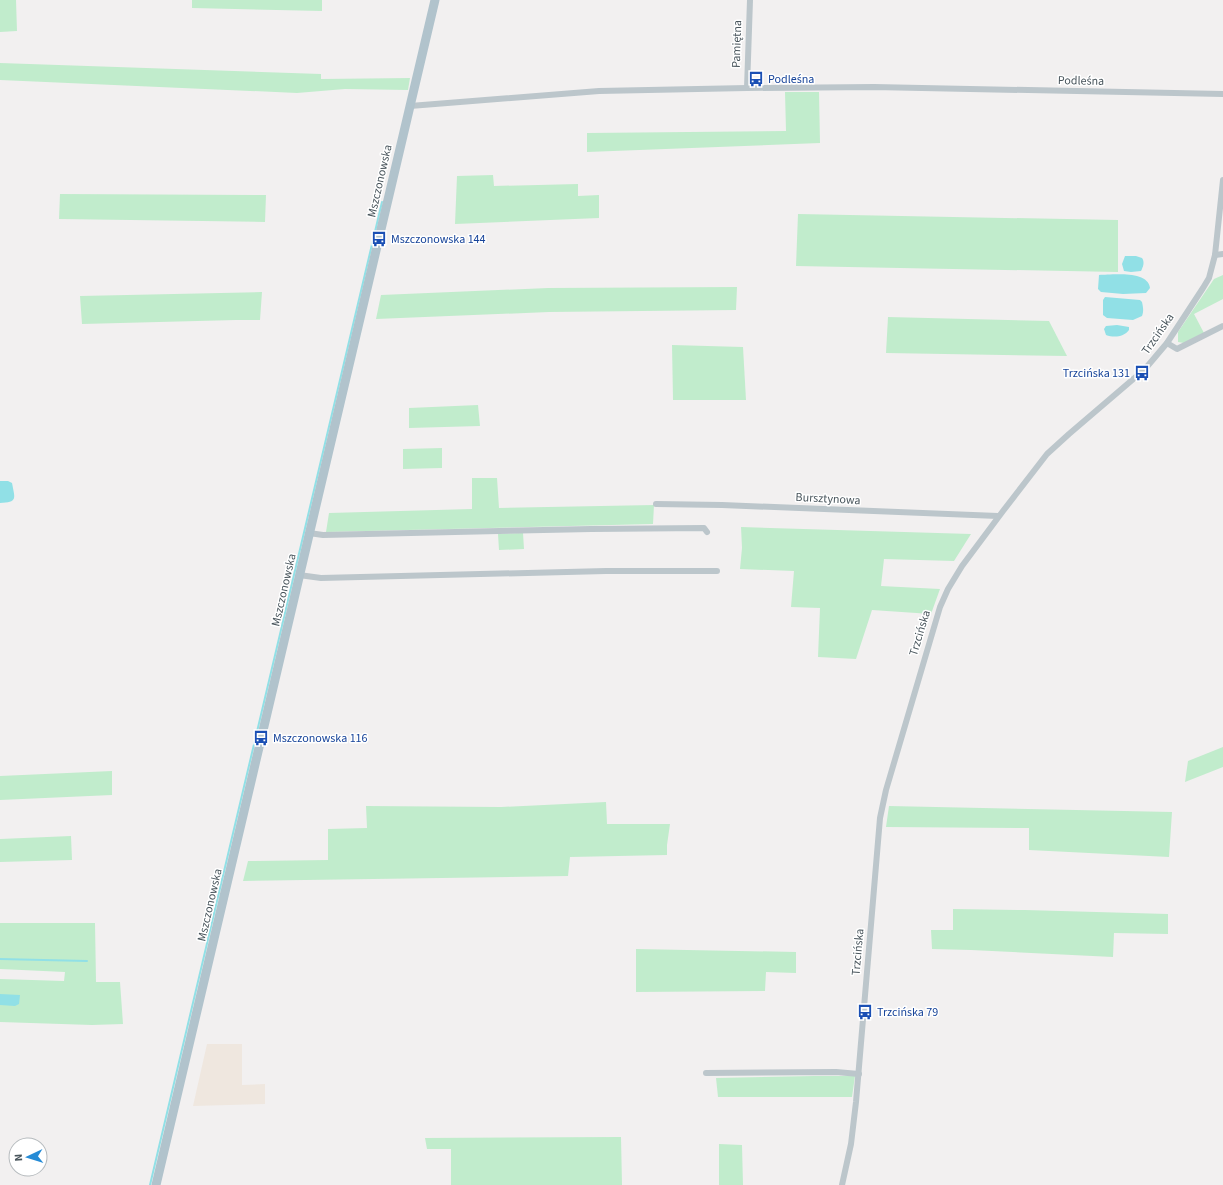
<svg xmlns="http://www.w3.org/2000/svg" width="1223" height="1185" viewBox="0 0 1223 1185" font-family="'Source Sans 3',sans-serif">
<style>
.green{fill:#c1eccc}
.sand{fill:#efe7df}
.water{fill:#91e0e6}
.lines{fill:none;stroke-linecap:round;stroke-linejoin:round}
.stream{stroke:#91e0e6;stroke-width:2}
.minor{stroke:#bcc6cb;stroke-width:6}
.primary{stroke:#b1c3cc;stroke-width:9}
.labels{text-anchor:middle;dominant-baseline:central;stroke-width:3;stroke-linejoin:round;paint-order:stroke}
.street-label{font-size:12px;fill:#49555c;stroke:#fff}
.transit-label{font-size:12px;fill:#164399;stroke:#fff;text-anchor:start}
</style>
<rect width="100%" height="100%" fill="#f2f0f0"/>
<g class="green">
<path d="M0,0H16L17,31L0,32Z"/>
<path d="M192,0H322V11L192,8Z"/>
<path d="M0,63L321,74V79L410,78L408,90L345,89L297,93L0,80Z"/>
<path d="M785,92H819L820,143L587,152V133L786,131Z"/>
<path d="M493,175L494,186L578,184V196L599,195V218L455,224L457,176Z"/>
<path d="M60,194L266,195L265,222L59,219Z"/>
<path d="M798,214L1118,220V272L796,266Z"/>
<path d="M1223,275V299L1194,314L1204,333L1184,343L1178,342V332L1214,279Z"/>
<path d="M737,287L736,310L549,312L376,319L381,295L548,288Z"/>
<path d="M262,292L260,320H236L82,324L80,296Z"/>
<path d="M888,317L1049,321L1067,356L886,353Z"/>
<path d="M672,345L743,347L746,400H673Z"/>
<path d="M478,405L480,426L409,428V408Z"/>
<path d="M442,448V468L403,469V449Z"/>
<path d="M472,478H497L499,508L654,505L653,524L326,532L329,513L472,509Z"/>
<path d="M741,527L971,534L954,561L884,559L881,586L940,589L931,614L872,610L856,659L818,657L820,608L791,607L794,571L740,569L742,548Z"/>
<path d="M523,533L524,549L499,550L498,534Z"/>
<path d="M1223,747V767L1185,782L1188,761Z"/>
<path d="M112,771V795L0,800V776Z"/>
<path d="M606,802L607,824H670L667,845V855L570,857L568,876L243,881L248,861L328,860V829L367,828L366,806L501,807Z"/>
<path d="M889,806L1172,812L1169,857L1029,850V828L886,827Z"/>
<path d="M71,836L72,860L0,862V839Z"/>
<path d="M953,909L1025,910L1168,914V934L1114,933L1113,957L971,950L932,949L931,930H953Z"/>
<path d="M0,923H95L96,982H120L123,1024L92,1025L0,1022V979L64,981L65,972L0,969Z"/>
<path d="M636,949L796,952V973L766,972L765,991L636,992Z"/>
<path d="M814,1076H855L852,1097H718L716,1078Z"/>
<path d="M621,1137L622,1185H451V1149H427L425,1138Z"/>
<path d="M719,1144L742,1145L743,1185H719Z"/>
</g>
<path class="sand" d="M207,1044H242V1085L265,1084V1104L193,1106Z"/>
<g class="water">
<path d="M1125,256H1136L1142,258C1145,262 1143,267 1141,271L1131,272L1124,271L1122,264Z"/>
<path d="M1099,275C1111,275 1148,270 1150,288L1146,293L1123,294L1101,292L1098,289Z"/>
<path d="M1105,297L1140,300L1142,302C1143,307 1144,311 1142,316L1133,320L1107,318L1103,315V300Z"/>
<path d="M1117,325L1129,327V330C1124,337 1114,338 1106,335L1104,329L1106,326Z"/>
<path d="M0,481H8L12,483C15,499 18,502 0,503Z"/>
<path d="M0,994L20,995L19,1004L15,1006L0,1005Z"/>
</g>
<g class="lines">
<g class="stream">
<path d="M0,959L87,961"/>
<path d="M150,1185L382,202"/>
</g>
<g class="minor">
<path d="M747,88L750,0"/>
<path d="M410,106L599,91L747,88L874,87L1223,94"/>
<path d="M1215,255L1223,254"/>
<path d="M1167,343L1177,349L1223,326"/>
<path d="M656,504L722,505L998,516"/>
<path d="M309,533L323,535L591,529L704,528L707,532"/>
<path d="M299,575L321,578L606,571H717"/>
<path d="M706,1073L836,1072L859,1074"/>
<path d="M842,1185L851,1144L856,1102L880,818L886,790L940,607L948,589L962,566L1003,511L1047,454L1069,434L1145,369L1167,343L1203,288L1209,278L1215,255L1223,180"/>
</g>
<path class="primary" d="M156,1185L435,0"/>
</g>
<defs>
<symbol id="bus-bare" viewBox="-9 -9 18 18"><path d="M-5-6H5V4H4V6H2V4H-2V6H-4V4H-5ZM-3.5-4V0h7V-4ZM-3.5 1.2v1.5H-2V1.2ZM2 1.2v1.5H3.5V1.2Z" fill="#1a4fb4" stroke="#fff" stroke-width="2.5" paint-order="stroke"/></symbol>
</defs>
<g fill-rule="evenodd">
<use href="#bus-bare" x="745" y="68" width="22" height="22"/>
<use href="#bus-bare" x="368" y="228" width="22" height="22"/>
<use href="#bus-bare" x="1131" y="362" width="22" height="22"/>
<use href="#bus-bare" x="250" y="727" width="22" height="22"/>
<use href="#bus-bare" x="854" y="1001" width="22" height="22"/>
</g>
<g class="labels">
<g class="street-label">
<text transform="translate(737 44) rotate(-88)">Pamiętna</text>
<text transform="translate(1081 81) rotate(1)">Podleśna</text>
<text transform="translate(380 181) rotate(-77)">Mszczonowska</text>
<text transform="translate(1158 334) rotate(-55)">Trzcińska</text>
<text transform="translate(828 499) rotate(3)">Bursztynowa</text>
<text transform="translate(284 590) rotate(-77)">Mszczonowska</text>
<text transform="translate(920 633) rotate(-73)">Trzcińska</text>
<text transform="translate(210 905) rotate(-77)">Mszczonowska</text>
<text transform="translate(858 952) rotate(-85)">Trzcińska</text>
</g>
<g class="transit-label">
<text x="768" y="79">Podleśna</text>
<text x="391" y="239">Mszczonowska 144</text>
<text x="1130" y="373" text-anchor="end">Trzcińska 131</text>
<text x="273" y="738">Mszczonowska 116</text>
<text x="877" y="1012">Trzcińska 79</text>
</g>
</g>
<g transform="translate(28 1157) rotate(266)"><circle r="19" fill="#ffffff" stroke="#b6bbbe"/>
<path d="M0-3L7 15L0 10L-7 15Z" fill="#258bd6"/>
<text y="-6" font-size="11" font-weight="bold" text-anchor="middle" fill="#49555c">N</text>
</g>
</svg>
